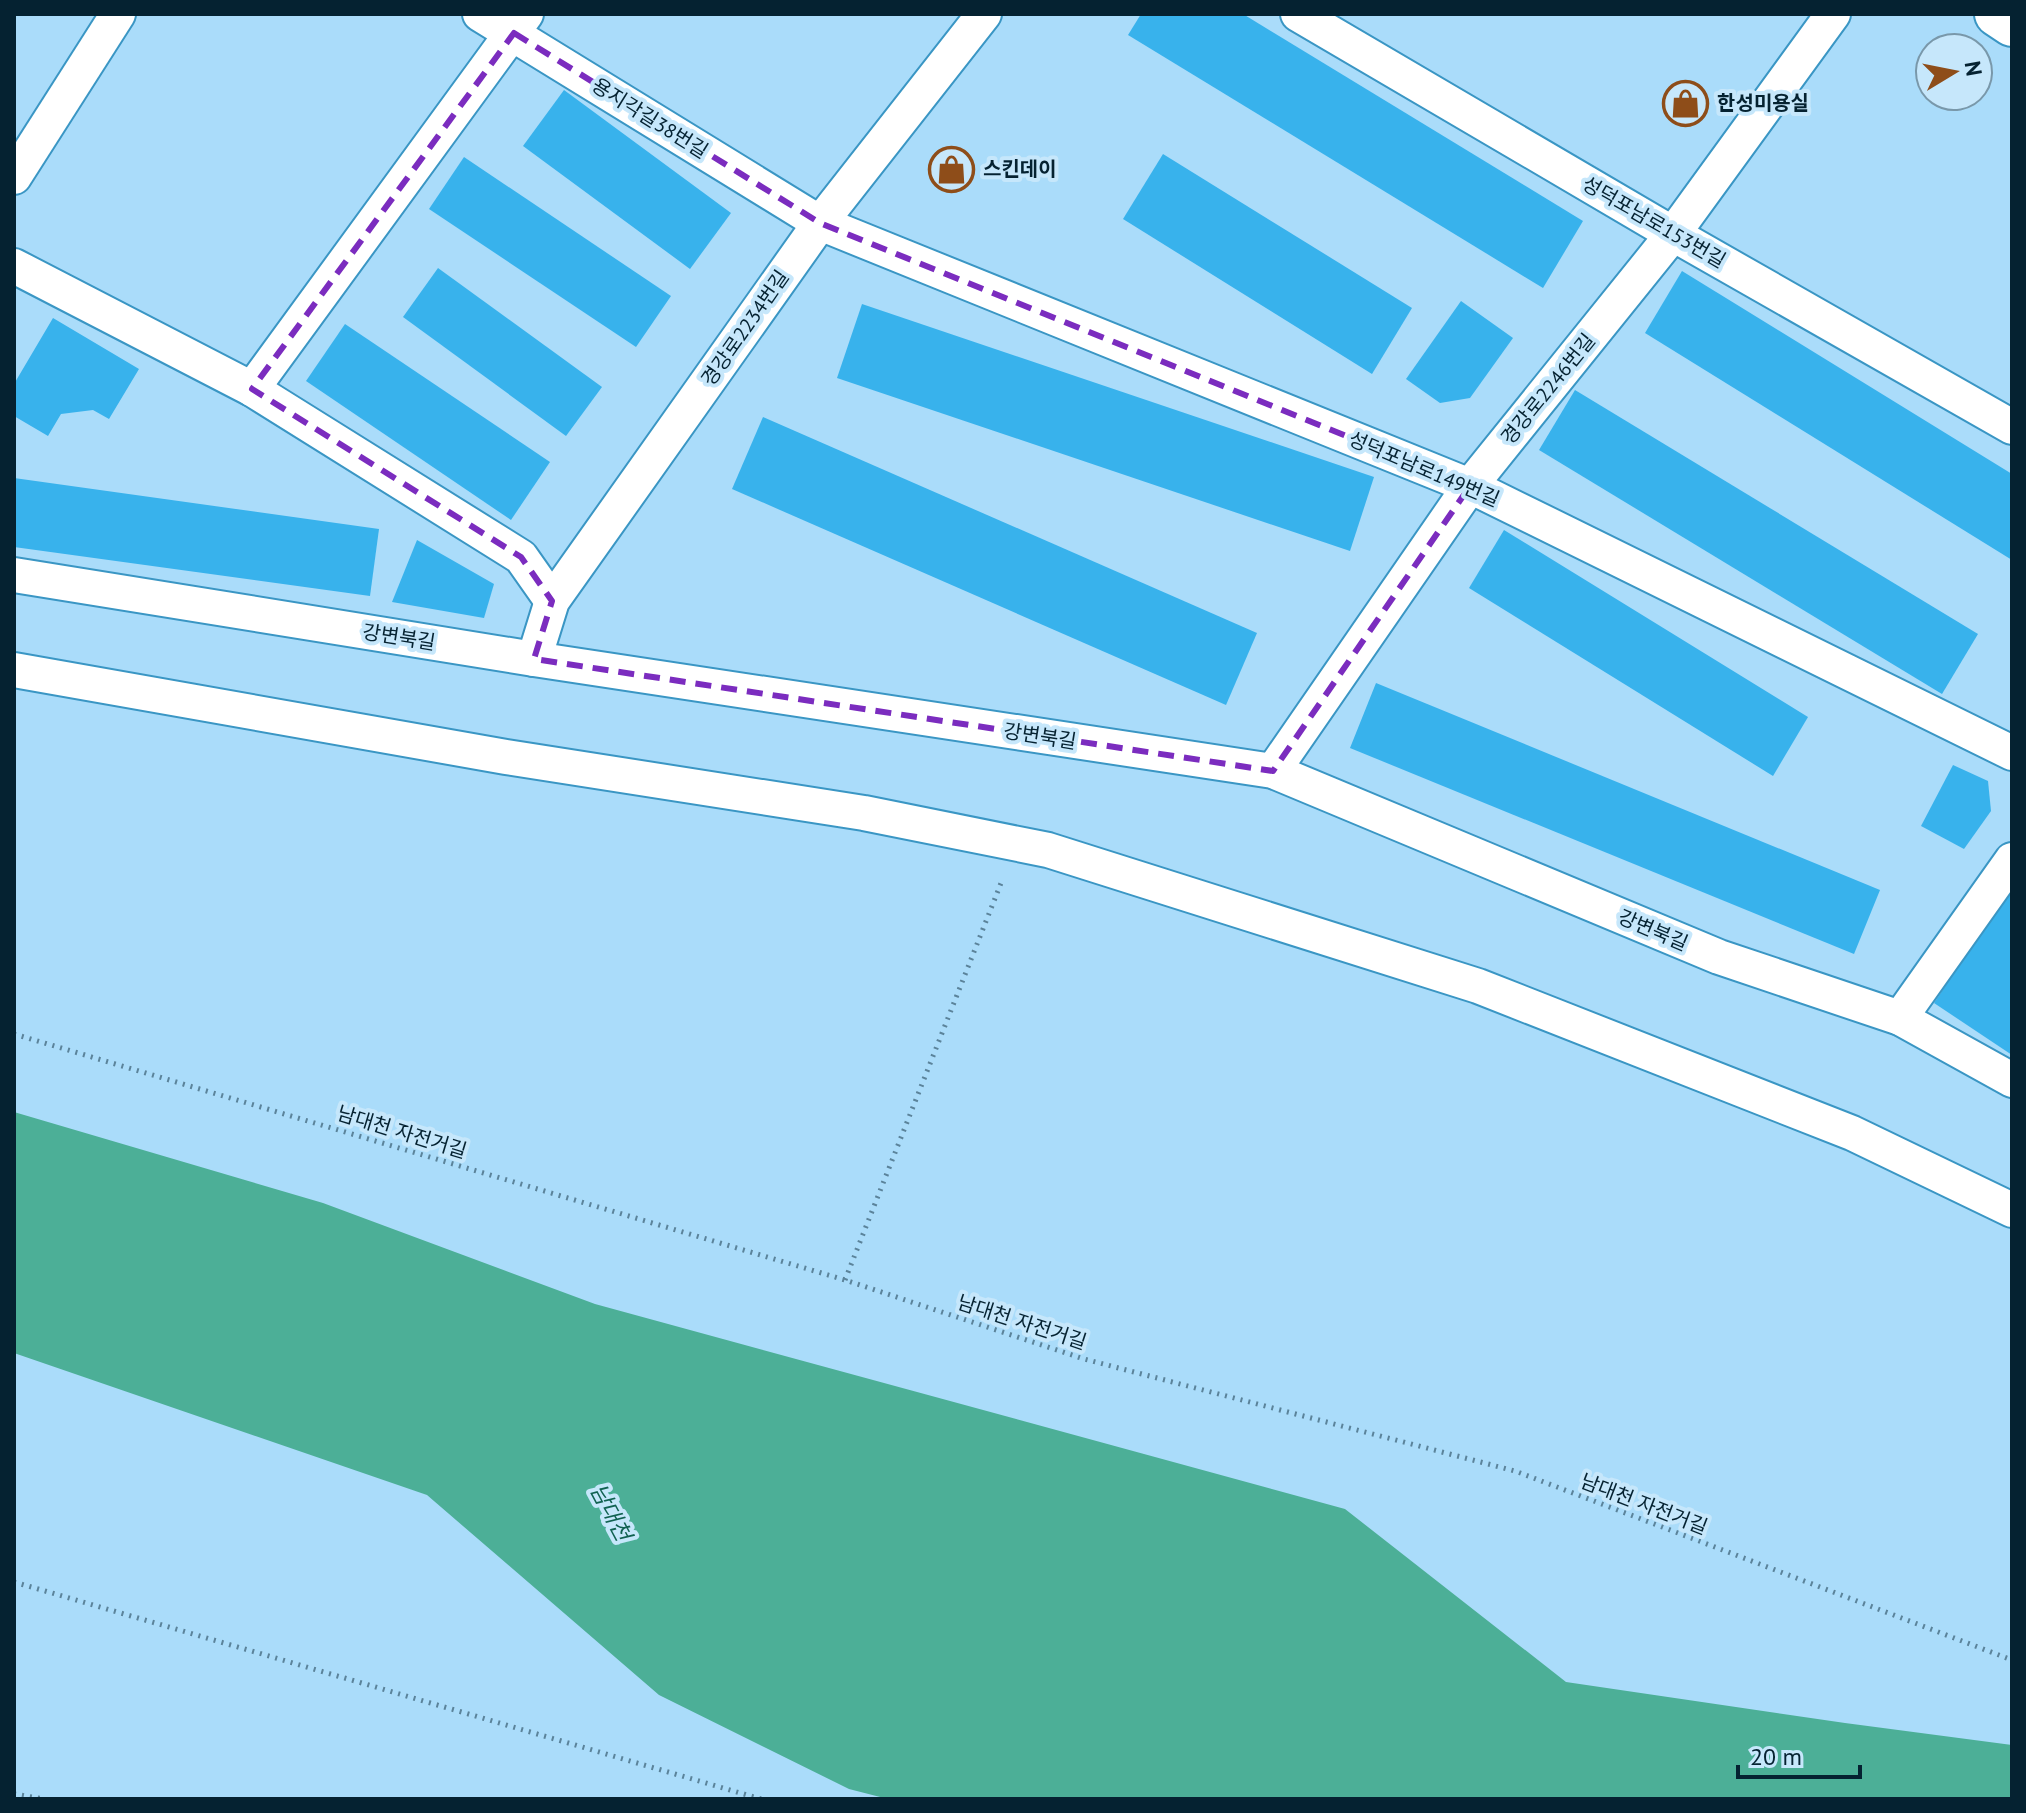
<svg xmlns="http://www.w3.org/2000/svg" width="2026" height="1813" viewBox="0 0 2026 1813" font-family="'PT Sans','Noto Sans KR',sans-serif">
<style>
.water{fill:#4caf97}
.building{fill:#38b2ec}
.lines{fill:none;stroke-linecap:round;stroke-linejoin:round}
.street-casing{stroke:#3a96c4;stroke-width:38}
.secondary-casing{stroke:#3a96c4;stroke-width:48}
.path{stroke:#5b839a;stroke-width:5;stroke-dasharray:2 6;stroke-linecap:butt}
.street{stroke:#fff;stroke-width:34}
.secondary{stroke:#fff;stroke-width:44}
.marked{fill:none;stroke:#7b2cbf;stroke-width:6;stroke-dasharray:16 10;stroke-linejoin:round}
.labels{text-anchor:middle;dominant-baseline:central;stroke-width:8;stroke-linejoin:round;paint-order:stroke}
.poi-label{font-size:20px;font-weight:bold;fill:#052231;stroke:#c6e7fb;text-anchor:start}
.street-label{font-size:20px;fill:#052231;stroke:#c6e7fb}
.water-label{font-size:22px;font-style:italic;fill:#116251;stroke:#c6e7fb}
</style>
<rect width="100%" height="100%" fill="#aadcfa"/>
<path class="water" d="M14,1112L323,1203L595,1304L1345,1509L1566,1682L1845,1723L2012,1745V1799H888L849,1789L659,1695L427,1495L14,1353Z"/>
<g class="building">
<path d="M1141,14H1243L1583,221L1543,288L1128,35Z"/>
<path d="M564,90L731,213L690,269L523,146Z"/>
<path d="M1163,154L1412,308L1372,374L1123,219Z"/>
<path d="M464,157L671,296L636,347L429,209Z"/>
<path d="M438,268L602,387L566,436L403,317Z"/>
<path d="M1682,271L2012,474V560L1645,333Z"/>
<path d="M1461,301L1513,338L1470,398L1440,403L1406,379Z"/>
<path d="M862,304L1374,477L1350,551L837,378Z"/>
<path d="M53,318L139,369L109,419L93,410L61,414L48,436L14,416V384Z"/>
<path d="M345,324L550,462L511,520L306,381Z"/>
<path d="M1575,390L1978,634L1942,694L1539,450Z"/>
<path d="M763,417L1257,633L1226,705L732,489Z"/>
<path d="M14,478L379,529L370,596L14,547Z"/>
<path d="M1504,530L1808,717L1773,776L1469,588Z"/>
<path d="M417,540L494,584L484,618L392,602Z"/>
<path d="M1376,683L1880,890L1854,954L1350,748Z"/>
<path d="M1953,765L1988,781L1991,811L1964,849L1921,826Z"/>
<path d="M2012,886V1055L1934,1003Z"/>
</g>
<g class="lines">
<defs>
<g id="street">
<path d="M480,14L820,223L1470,486L2012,753"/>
<path d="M1298,14L1673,234L2012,427"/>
<path d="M14,177L118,14"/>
<path d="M14,266L252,389L521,557L552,601"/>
<path d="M252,389L526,14"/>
<path d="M14,575L534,659L1273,771L1719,957L1900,1018L2012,1080"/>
<path d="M534,659L552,601L820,223L984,14"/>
<path d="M14,670L506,757L864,813L1048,850L1478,986L1852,1133L2012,1210"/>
<path d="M1273,771L1470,486L1673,234L1833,14"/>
<path d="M1900,1018L2012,860"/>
</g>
<path id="secondary" d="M1997,14L2012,24"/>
</defs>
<use href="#street" class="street-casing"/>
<use href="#secondary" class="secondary-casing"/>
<g class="path">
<path d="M14,1034L845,1280L1084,1359L1515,1471L2012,1660"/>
<path d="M845,1280L1003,878"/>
<path d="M14,1582L761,1799"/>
<path d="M14,1794L44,1799"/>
</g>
<use href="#street" class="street"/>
<use href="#secondary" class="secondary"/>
</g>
<path class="marked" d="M514,33L820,223L1470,486L1273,771L534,659L552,601L521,557L252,389Z"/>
<defs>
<symbol id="shop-ring" viewBox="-11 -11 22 22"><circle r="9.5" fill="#c6e7fb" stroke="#8e4d19" stroke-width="1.5"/><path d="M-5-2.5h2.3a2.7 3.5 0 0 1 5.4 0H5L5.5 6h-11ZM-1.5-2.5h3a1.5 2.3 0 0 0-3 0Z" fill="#8e4d19"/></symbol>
</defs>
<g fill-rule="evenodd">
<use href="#shop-ring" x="1660" y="78" width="51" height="51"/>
<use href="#shop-ring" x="926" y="144" width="51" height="51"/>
</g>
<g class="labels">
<g class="poi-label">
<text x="1717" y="103">한성미용실</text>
<text x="983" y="169">스킨데이</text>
</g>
<g class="street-label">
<text transform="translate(650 118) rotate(32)">용지각길38번길</text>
<text transform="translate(1654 222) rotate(30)">성덕포남로153번길</text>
<text transform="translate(745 328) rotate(-55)">경강로2234번길</text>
<text transform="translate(1548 389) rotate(-51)">경강로2246번길</text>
<text transform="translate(1424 469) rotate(23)">성덕포남로149번길</text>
<text transform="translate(399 637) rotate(9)">강변북길</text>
<text transform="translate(1040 736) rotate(9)">강변북길</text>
<text transform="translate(1653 930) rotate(23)">강변북길</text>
<text transform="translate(402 1132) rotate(17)">남대천 자전거길</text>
<text transform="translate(1022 1322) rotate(18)">남대천 자전거길</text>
<text transform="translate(1644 1504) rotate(21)">남대천 자전거길</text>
</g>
<g class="water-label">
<text transform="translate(611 1512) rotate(62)">남대천</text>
</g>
</g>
<rect width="2026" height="1813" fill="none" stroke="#052231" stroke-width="32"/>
<g transform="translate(1954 72) rotate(80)"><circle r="38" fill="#c6e7fb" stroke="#7998aa" stroke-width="2"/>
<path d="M0-6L14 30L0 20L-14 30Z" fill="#8e4d19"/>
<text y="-12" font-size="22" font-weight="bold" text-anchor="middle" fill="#052231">N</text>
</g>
<path d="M1738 1765v12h122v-12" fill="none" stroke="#052231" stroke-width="4"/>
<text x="1750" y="1765" font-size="24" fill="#052231" stroke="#c6e7fb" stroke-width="6" paint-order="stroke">20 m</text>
</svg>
